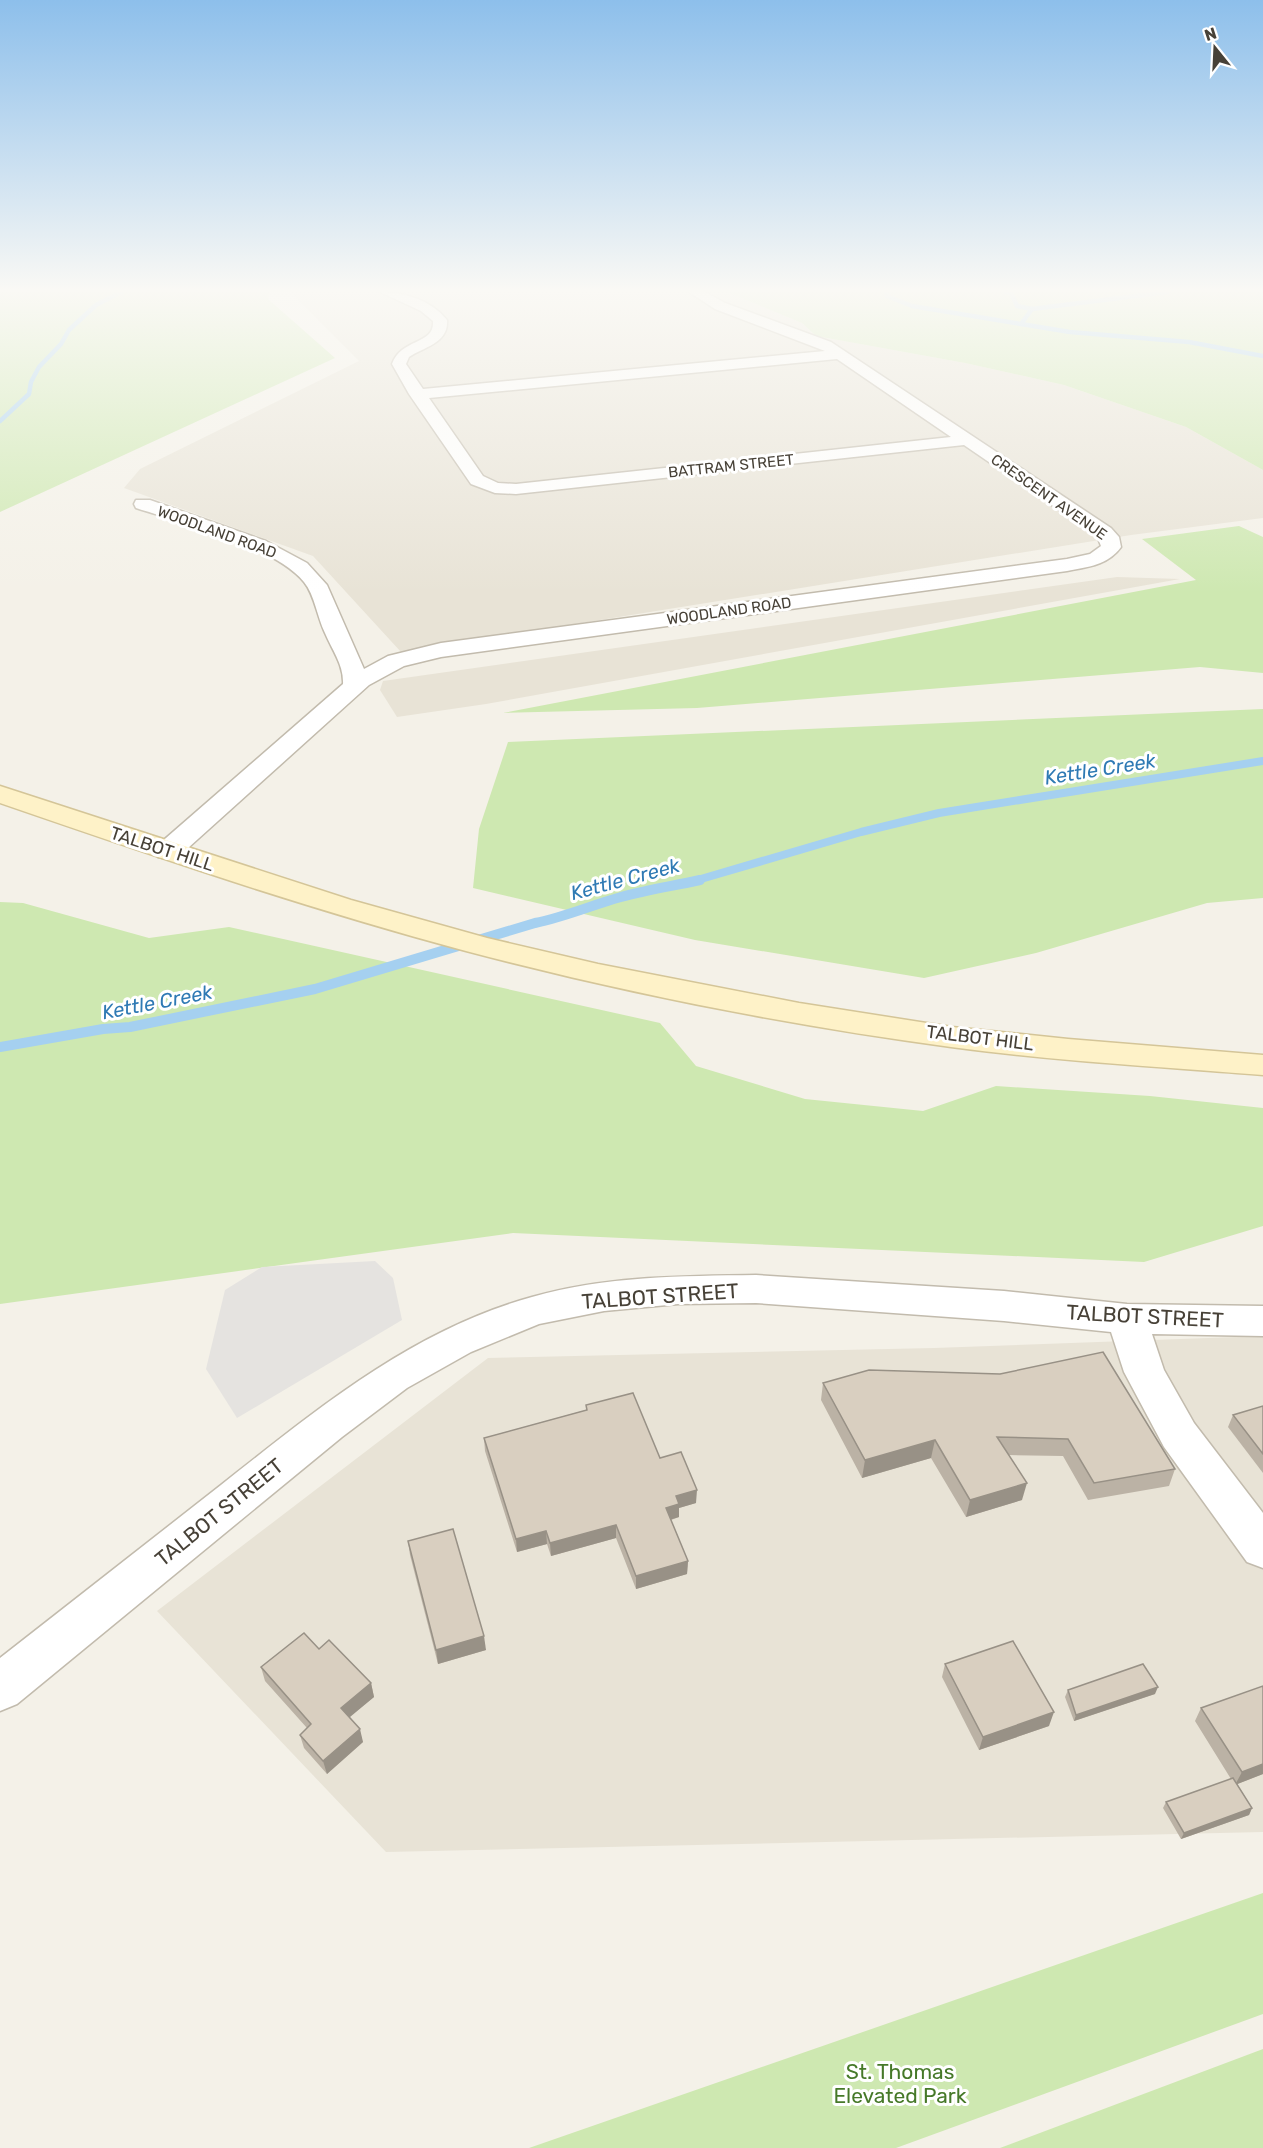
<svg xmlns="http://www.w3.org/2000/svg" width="1263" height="2148" viewBox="0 0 1263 2148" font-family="Rubik,sans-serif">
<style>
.residential{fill:#e8e3d6}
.green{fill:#cee8b1}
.parking{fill:#e5e3e0}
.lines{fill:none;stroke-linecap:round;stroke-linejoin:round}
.stream-far2{stroke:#a5d0f0;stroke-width:4.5}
.stream-far1{stroke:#a5d0f0;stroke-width:8}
.stream{stroke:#a5d0f0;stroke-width:10}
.minor-casing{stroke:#c2bbad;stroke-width:3}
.secondary-casing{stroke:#d4c598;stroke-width:3}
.minor{fill:#fff;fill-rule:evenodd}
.secondary{fill:#fef2c8;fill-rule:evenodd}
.wall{fill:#bbb2a5}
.shaded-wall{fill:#989186}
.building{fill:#d9cfc0;stroke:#989186;stroke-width:1.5}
.labels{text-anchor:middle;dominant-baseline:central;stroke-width:6;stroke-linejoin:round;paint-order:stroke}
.far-street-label{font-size:15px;fill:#474137;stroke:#fff}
.street-label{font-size:18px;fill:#474137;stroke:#fff}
.water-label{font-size:20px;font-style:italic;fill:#2f7ab4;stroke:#fff}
.near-street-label{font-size:21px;fill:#474137;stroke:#fff}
.near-park-label{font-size:21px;fill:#467929;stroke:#fff}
</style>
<rect width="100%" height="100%" fill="#f4f1e8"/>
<g class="residential">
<path d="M290,292H727L802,323L816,336L965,363L1064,385L1186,427L1263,470V518L1131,535L401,652L313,556L124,488L140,469L359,361Z"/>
<path d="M1117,577L1180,579L486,704L397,717L380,690L383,681Z"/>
<path d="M1263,1336V1832L386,1852L157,1611L488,1358L934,1348Z"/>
</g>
<g class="green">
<path d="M0,292H270L268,299L335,358L0,512Z"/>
<path d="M727,292H1263V470L1186,427L1064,385L965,363L816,336L802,323Z"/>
<path d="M1239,526L1263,537V673L1200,667L697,708L503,713L1196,580L1142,539Z"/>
<path d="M1263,709V898L1207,903L1036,953L924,978L695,940L473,888L479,829L508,742Z"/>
<path d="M0,902L23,903L149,938L229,927L660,1023L696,1066L805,1099L923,1111L996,1086L1150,1096L1263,1108V1226L1144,1262L513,1233L0,1304Z"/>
<path d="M1263,1893V2014L896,2148H529Z"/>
<path d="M1263,2049V2148H1000Z"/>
</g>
<path class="parking" d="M375,1261L393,1278L402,1320L237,1418L206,1369L225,1290L262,1267Z"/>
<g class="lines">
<g class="stream-far2">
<path d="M886,292L887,296L912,306L1021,324"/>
<path d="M1006,292L1011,293L1017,306L1032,309"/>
<path d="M1167,292L1032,309L1021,324L1070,332L1189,342L1263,356"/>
<path d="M0,421L29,394L31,382L39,367L61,344L69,330L96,305L121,292"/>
</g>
<path class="stream-far1" d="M694,881L861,832L939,813L1263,761"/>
<path class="stream" d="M0,1047L103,1029L130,1027L315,989L535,923C565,917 592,905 621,897C647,890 673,886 700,880"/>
<defs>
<g id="minor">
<path d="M380,292C404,292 431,300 447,320C449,343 424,347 409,357L406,364L423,389L825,351L715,309L689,292H705L725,303L831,342L1111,528L1119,537L1121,547C1108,565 1088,567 1067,571L441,657L404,666L369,685L178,857L168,859L158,857L154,851L158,845L343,684C344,665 332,650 325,633C317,617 315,595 304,582C273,545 182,523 136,508L134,504L136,500H150L266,541L307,563L327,585L364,669L388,656L441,643L1067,559L1090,554L1101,546L1097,536L964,445L516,494L495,493L471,484L409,394L392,364C401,338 435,345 433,321L421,311ZM837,359L951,437L516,484L498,483L483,476L429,398Z"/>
<path d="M756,1275L1004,1291L1127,1304L1263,1306V1336L1152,1334L1164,1370L1194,1423L1263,1513V1568L1247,1562L1164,1447L1124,1372L1111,1332L1004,1321L756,1303L678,1304L604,1311L539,1324L471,1352L407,1388L342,1437L17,1704L0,1711V1658C74,1600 147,1543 221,1485C316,1410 412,1330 532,1297C605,1276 681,1276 756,1275Z"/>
</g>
<path id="secondary" d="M0,786L351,900L487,938L598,964L799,1003L952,1027L1068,1039L1263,1055V1075C1159,1067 1055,1061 951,1047C788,1025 625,993 466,951C308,909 154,856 0,803Z"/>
</defs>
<use href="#minor" class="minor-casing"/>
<use href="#secondary" class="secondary-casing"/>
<use href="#minor" class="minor"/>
<use href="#secondary" class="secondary"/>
</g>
<g class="wall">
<path d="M869,1370L1175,1469L1169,1486L1088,1500L1063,1456L1009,1455L1022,1500L966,1517L931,1458L862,1478L821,1400L823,1383Z"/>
<path d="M586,1405L660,1458L696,1503L679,1508V1517L671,1520L688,1561L687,1574L636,1589L616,1538L551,1556L547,1544L517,1552L485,1451L484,1438L586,1410Z"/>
<path d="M1263,1406V1473L1228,1427L1233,1415Z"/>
<path d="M408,1541L486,1650L438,1664L410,1555Z"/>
<path d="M319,1649L371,1683L374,1697L349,1717L363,1742L327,1774L304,1748L300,1735L307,1728L265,1681L261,1667Z"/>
<path d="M945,1664L1049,1726L979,1750L942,1677Z"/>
<path d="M1263,1686V1774L1237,1784L1252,1808L1249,1815L1181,1839L1163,1808L1166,1802L1231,1779L1195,1721L1201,1708Z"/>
<path d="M1068,1690L1155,1694L1074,1721L1065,1697Z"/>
</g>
<g class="shaded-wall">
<path d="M935,1440L931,1458L862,1478L865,1460Z"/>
<path d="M1027,1483L1022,1500L966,1517L970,1500Z"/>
<path d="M697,1490L696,1503L679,1508V1517L666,1521V1508L676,1496Z"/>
<path d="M616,1525V1538L551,1556L550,1543Z"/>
<path d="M546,1531L547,1544L517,1552L516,1539Z"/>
<path d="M688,1561L687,1574L636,1589V1576Z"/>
<path d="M484,1636L486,1650L438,1664L436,1650Z"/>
<path d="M371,1683L374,1697L344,1722L341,1708Z"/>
<path d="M1158,1687L1155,1694L1074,1721L1076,1715Z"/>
<path d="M1054,1712L1049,1726L979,1750L983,1737Z"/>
<path d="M360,1729L363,1742L327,1774L323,1761Z"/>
<path d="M1263,1764V1774L1235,1785L1242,1772Z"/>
<path d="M1252,1808L1249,1815L1181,1839L1184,1833Z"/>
</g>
<g class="building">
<path d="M1103,1352L1175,1469L1094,1483L1068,1439L997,1437L1027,1483L970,1500L935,1440L865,1460L823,1383L869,1370L1000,1374Z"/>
<path d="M633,1393L660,1458L681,1452L697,1490L676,1496L679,1504L666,1508L688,1561L636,1576L616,1525L550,1543L546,1531L516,1539L484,1438L587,1410L586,1405Z"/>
<path d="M1263,1406V1454L1233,1415Z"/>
<path d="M453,1529L484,1636L436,1650L408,1541Z"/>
<path d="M304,1633L319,1649L329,1640L371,1683L341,1708L360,1729L323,1761L300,1735L311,1724L261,1667Z"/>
<path d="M1013,1641L1054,1712L983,1737L945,1664Z"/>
<path d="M1143,1664L1158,1687L1076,1715L1068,1690Z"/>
<path d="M1263,1686V1764L1242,1772L1201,1708Z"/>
<path d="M1233,1778L1252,1808L1184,1833L1166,1802Z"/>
</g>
<linearGradient id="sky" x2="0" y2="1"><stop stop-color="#8dbfeb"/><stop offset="0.49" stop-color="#faf9f5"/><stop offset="1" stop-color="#faf9f5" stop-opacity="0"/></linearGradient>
<rect width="1263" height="593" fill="url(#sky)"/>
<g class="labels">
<g class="far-street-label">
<text transform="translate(731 466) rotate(-6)">BATTRAM STREET</text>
<text transform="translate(1049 497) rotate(35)">CRESCENT AVENUE</text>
<text transform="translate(217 532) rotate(20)">WOODLAND ROAD</text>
<text transform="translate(729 611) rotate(-8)">WOODLAND ROAD</text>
</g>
<g class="street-label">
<text transform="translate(162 849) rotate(18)">TALBOT HILL</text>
<text transform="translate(980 1038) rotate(7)">TALBOT HILL</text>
</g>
<g class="water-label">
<text transform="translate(1100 769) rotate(-9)">Kettle Creek</text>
<text transform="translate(625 879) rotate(-15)">Kettle Creek</text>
<text transform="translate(157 1002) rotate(-11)">Kettle Creek</text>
</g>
<g class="near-street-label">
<text transform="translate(660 1296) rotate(-4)">TALBOT STREET</text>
<text transform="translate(1145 1316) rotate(3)">TALBOT STREET</text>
<text transform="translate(219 1512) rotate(-39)">TALBOT STREET</text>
</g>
<g class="near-park-label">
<text x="900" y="2071">St. Thomas<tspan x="900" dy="24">Elevated Park</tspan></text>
</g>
</g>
<g transform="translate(1215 48) rotate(342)" stroke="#ffffff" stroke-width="4.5" paint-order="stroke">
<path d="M0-4.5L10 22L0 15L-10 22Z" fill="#474137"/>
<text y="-9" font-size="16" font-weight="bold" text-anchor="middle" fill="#474137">N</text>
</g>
</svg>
